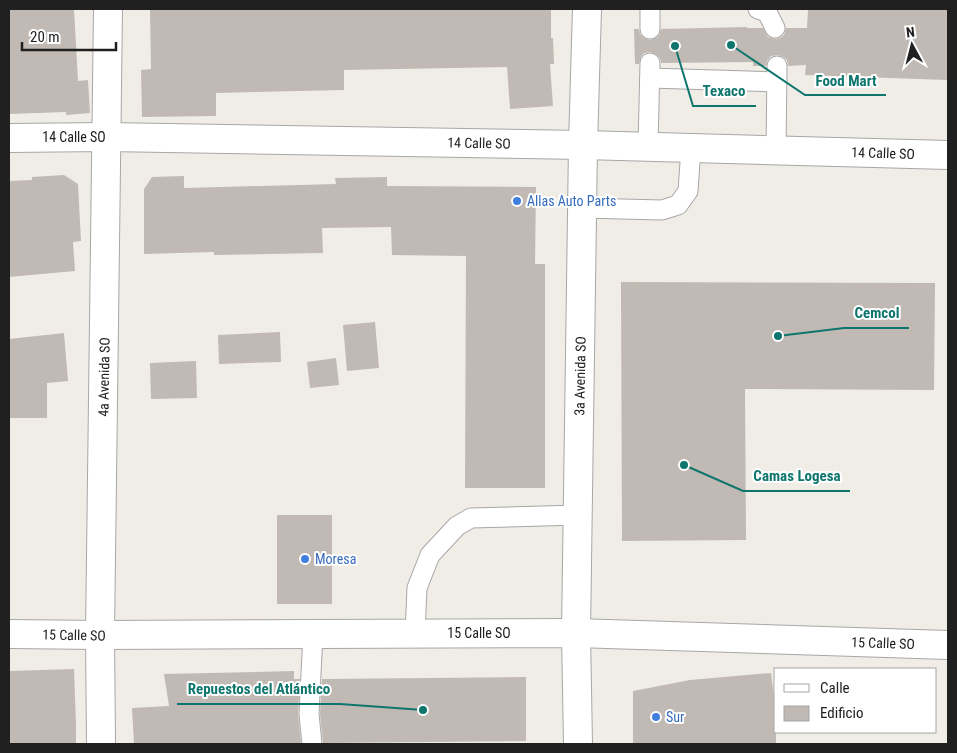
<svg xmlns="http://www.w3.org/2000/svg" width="957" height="753" viewBox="0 0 957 753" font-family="'Roboto Condensed',sans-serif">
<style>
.building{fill:#c1b9b3}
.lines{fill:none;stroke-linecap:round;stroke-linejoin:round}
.service-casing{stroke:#a7a7a7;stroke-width:21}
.minor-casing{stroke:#a7a7a7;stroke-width:30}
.tertiary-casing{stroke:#a7a7a7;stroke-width:30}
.service{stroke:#fff;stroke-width:19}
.minor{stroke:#fff;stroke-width:28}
.tertiary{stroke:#fff;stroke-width:28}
.shop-dot{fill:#3f7fe0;stroke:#fff;stroke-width:2}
.labels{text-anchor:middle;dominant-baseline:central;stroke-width:4;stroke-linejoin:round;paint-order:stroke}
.street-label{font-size:14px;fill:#202020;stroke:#fff}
.shop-label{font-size:14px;fill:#366cbe;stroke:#fff;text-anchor:start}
.leader{fill:none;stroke:#0f766e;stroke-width:2}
.callout-dot{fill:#0f766e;stroke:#fff;stroke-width:2}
.callout-label{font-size:15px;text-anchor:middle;font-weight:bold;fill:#0f766e;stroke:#fff;stroke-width:4;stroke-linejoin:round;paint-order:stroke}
</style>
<rect width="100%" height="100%" fill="#f0ede7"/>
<g class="building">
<path d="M9,9H74L78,81L88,80L90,113L66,115V112L9,114Z"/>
<path d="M150,9H551V38H553L554,64H550L553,106L510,109L507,67L344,70V90L216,93V116L142,117L141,70L151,69Z"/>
<path d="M808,9H948L947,80L805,75L806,65L788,66L787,60L783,57L778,55L771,56L767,61L766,66H753V62L661,63L660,58L656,54L650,52L644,53L641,57L639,64H635L634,29H639L640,34L644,38L650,40L656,38L659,35L661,29L747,27V28H763L768,37L775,39L780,38L784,35L786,28H807Z"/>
<path d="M64,175L78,184L81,241L73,242L75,271L9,277V181L32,180V177Z"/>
<path d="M184,176V188L336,184L335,178L387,177V186L536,187L535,264H545V488H465L466,256L392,255L391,227L322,228L323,253L214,255V252L144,254V189L152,177Z"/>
<path d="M621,282L935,283L934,390L745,389L746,540L622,541Z"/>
<path d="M375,322L379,368L347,371L343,325Z"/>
<path d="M280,332L281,362L219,364L218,335Z"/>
<path d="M64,333L68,381L47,383V418H9V339Z"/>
<path d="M336,358L339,385L310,388L307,362Z"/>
<path d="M196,361L197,398L151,399L150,363Z"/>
<rect x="277" y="515" width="55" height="89"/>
<path d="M74,669L76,724V744H9V671Z"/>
<path d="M294,671V679H300L298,714L301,743H295V744H134L132,708L169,706L164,674Z"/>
<path d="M771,673L776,713V744H633V691L690,680Z"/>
<path d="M526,677V741L323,743L320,714L322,679Z"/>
</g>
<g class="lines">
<defs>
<g id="service">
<path d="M650,9V29"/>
<path d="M758,9L767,12L775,28"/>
<path d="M650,78L777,82"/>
<path d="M648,146L650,63"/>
<path d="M776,151L777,66"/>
<path d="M582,208L662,210L678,205L688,191L691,148"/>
<path d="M415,634L417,588L430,555L457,526L471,518L578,515"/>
<path d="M312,744L309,714L313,634"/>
</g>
<g id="minor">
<path d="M9,138L107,137L583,145L948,155"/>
<path d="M101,744L100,635L108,9"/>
</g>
<g id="tertiary">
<path d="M9,634L100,635L576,633L948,645"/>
<path d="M578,744L576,633L583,145L587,9"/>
</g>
</defs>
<use href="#service" class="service-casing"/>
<use href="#minor" class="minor-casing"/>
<use href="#tertiary" class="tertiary-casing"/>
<use href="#service" class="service"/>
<use href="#minor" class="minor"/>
<use href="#tertiary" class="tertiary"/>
</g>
<g class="shop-dot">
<circle cx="517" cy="201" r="5"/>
<circle cx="305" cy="559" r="5"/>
<circle cx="656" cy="717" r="5"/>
</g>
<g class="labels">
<g class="street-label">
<text x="74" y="137">14 Calle SO</text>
<text transform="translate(479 143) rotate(1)">14 Calle SO</text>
<text transform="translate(883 153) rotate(2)">14 Calle SO</text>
<text transform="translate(580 376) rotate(-89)">3a Avenida SO</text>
<text transform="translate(104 377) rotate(-89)">4a Avenida SO</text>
<text x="479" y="633">15 Calle SO</text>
<text transform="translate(74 635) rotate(1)">15 Calle SO</text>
<text transform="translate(883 643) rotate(2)">15 Calle SO</text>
</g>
<g class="shop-label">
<text x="527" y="201">Allas Auto Parts</text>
<text x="315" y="559">Moresa</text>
<text x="666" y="717">Sur</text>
</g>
</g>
<path class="leader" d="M731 45L805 95H886M675 46L693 106H756M778 336L844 328H909M684 465L743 491H850M423 710L340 704H177"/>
<g class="callout-dot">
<circle cx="731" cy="45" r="5"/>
<circle cx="675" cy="46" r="5"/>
<circle cx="778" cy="336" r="5"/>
<circle cx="684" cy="465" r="5"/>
<circle cx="423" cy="710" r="5"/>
</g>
<g class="callout-label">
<text x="846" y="86">Food Mart</text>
<text x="724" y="96">Texaco</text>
<text x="877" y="318">Cemcol</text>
<text x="797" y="481">Camas Logesa</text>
<text x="259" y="694">Repuestos del Atlántico</text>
</g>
<rect width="957" height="753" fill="none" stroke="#202020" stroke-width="20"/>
<rect x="774" y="668" width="162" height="65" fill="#ffffff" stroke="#a6a6a6"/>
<rect x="784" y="684" width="25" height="8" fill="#ffffff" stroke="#a6a6a6"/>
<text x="820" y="693" font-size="15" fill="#202020">Calle</text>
<rect x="784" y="706" width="25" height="15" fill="#c1b9b3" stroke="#a6a6a6"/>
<text x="820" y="718" font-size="15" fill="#202020">Edificio</text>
<g transform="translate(912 45) rotate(353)" stroke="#ffffff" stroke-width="4" paint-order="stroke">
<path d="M0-4L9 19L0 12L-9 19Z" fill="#202020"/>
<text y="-8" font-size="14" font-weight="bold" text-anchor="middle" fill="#202020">N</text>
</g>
<path d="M22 42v8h94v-8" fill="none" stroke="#202020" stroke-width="2.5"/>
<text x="30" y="42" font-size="15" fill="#202020" stroke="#ffffff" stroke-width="4" paint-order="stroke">20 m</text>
</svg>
